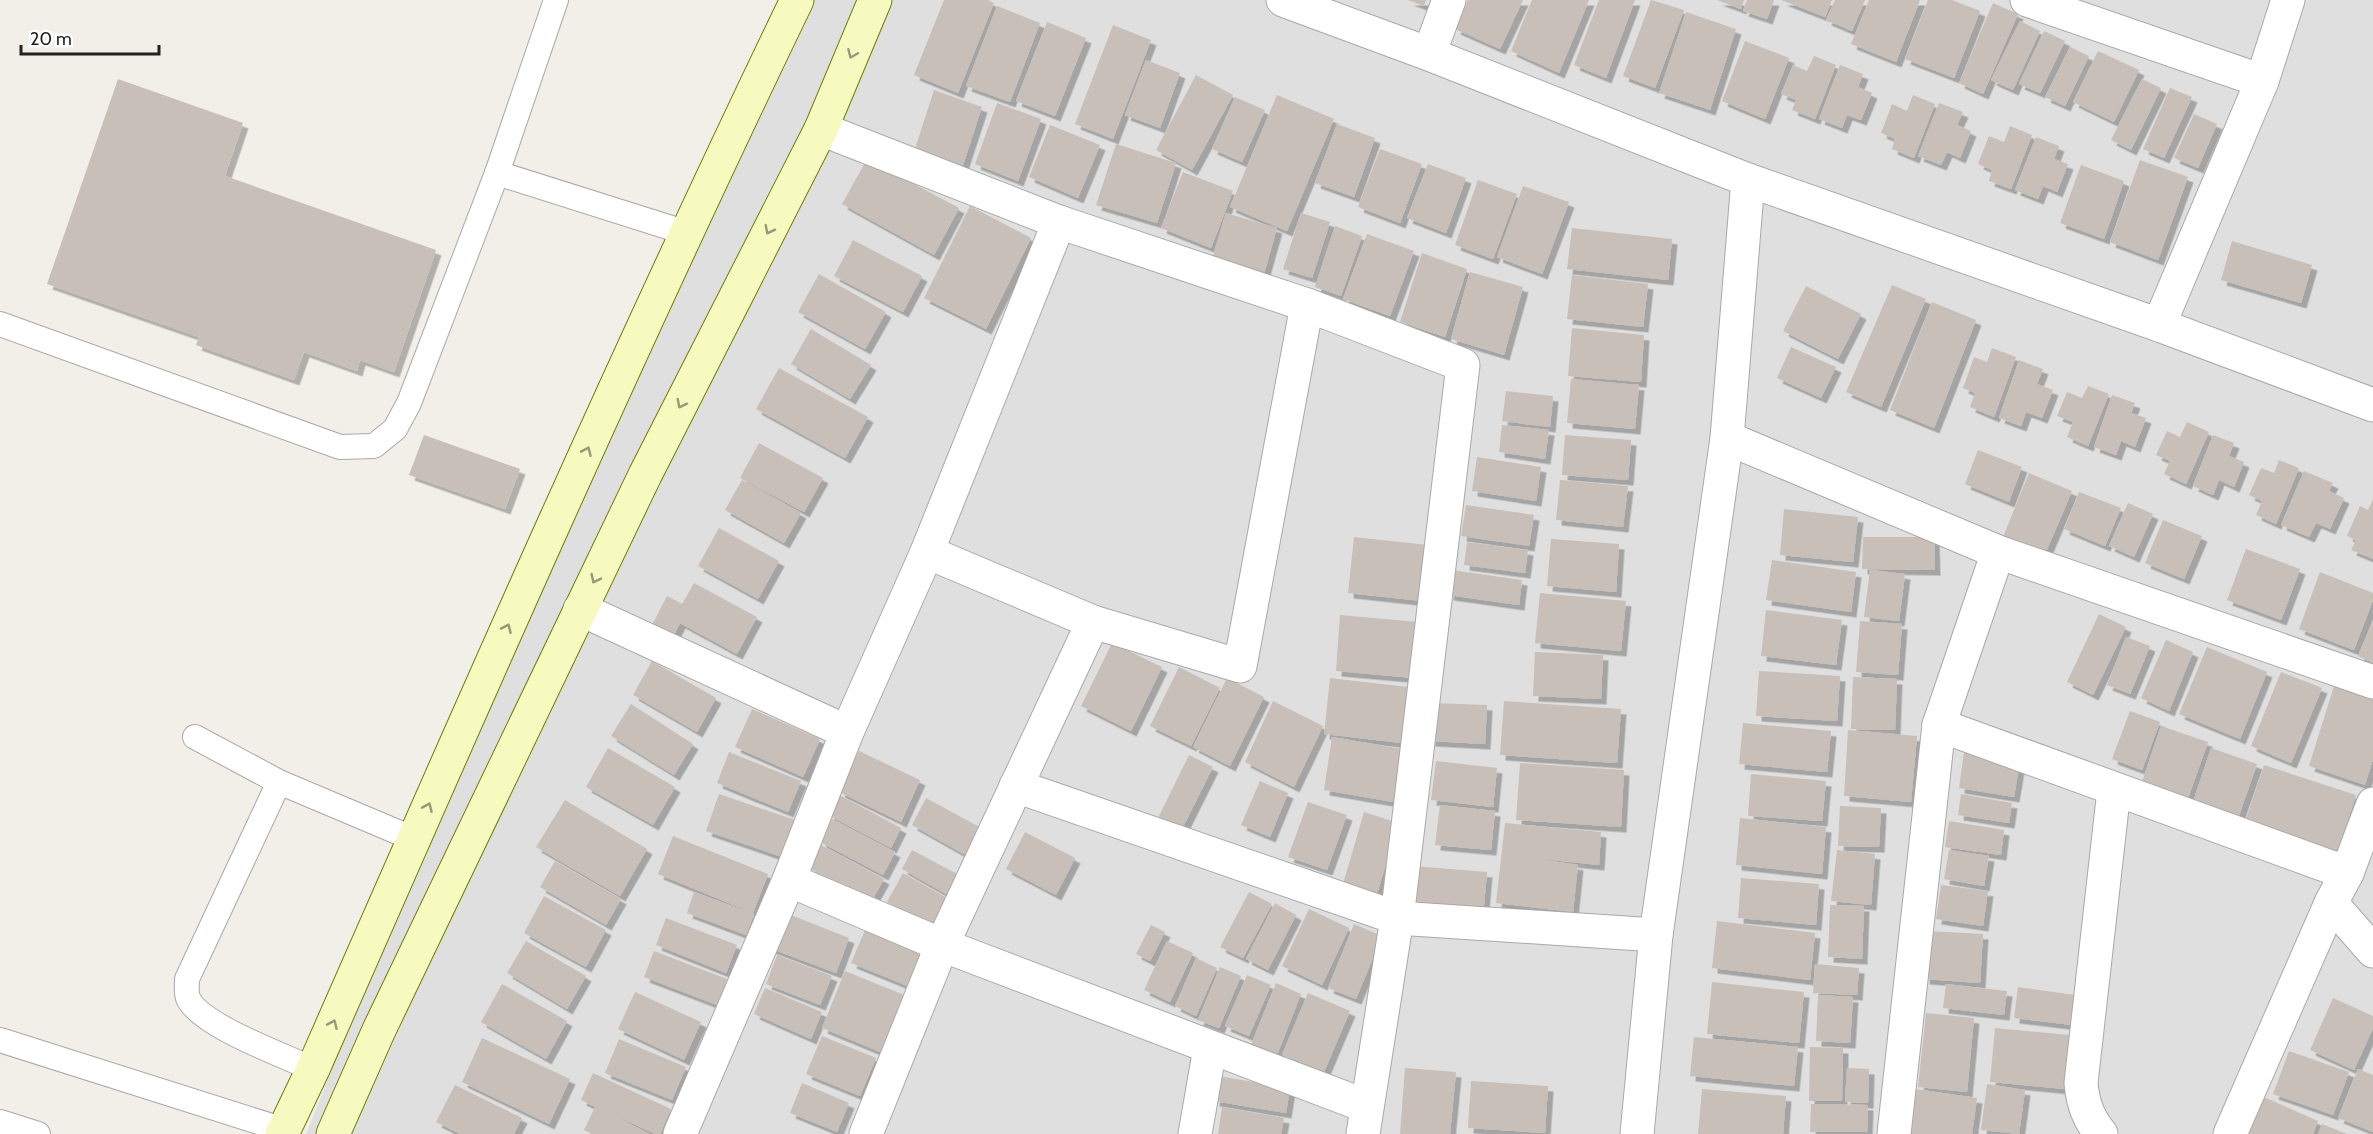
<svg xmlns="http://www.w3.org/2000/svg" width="2373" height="1134" viewBox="0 0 2373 1134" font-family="Cabin,sans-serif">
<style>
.residential{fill:#e0dfdf}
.building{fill:#c7bfb8;filter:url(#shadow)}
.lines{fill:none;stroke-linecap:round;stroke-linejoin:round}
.lane-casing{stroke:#a9a9a9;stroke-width:26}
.street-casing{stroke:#a9a9a9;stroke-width:35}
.secondary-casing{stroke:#707d05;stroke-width:35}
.lane{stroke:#fff;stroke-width:24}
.street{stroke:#fff;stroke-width:33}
.secondary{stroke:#f7fabf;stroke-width:33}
.oneway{stroke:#979978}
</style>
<defs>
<filter id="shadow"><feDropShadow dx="5.5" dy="5.5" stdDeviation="0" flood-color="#0004"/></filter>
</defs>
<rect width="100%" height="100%" fill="#f2efe9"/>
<path class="residential" d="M807,0H2373V1134H306L541,552Z"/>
<g class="building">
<path d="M944,0H988L994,3L958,93L914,75Z"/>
<path d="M1408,0H1426L1424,6Z"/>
<path d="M1468,0H1523L1500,49L1455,29Z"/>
<path d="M1532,0H1589L1559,73L1511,51Z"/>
<path d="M1599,0H1635L1606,78L1574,65Z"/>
<path d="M1651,0L1684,10L1655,88L1623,76Z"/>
<path d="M1717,0H1744L1741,9Z"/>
<path d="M1747,0H1774L1767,19L1743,11Z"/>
<path d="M1781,0H1832L1825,17Z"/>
<path d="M1835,0H1865L1852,31L1826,20Z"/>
<path d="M1869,0H1920L1896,62L1851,44Z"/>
<path d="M1928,0H1952L1980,11L1954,78L1905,59Z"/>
<path d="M1993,3L2018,14L1983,94L1959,83Z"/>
<path d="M997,6L1040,23L1010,102L966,86Z"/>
<path d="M1686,12L1736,29L1710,110L1659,93Z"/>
<path d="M2020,21L2040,31L2013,90L1991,80Z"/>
<path d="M1047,22L1086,38L1055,116L1016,101Z"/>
<path d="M1113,25L1151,40L1113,139L1075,124Z"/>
<path d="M2044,31L2065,41L2040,93L2019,84Z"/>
<path d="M1745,41L1789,58L1765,119L1722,101Z"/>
<path d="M2070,47L2089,56L2065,106L2045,97Z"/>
<path d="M2098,51L2139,70L2114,122L2073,102Z"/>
<path d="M1814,56L1836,65L1815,119L1792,110L1796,100L1781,94L1793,65L1807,71Z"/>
<path d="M1146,60L1180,73L1160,128L1125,115Z"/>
<path d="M1840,65L1863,74L1858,87L1872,93L1861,120L1847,115L1842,128L1819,119Z"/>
<path d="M1196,75L1233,95L1192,170L1156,150Z"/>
<path d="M118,79L243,123L225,176L436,250L394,372L360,360L357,371L304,352L294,380L196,345L199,337L47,284Z"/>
<path d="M2142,79L2161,88L2131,150L2111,140Z"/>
<path d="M2170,88L2192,97L2164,158L2143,149Z"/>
<path d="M934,90L982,107L960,174L912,158Z"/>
<path d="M1277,95L1334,119L1287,231L1230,207Z"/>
<path d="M1913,95L1935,104L1914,158L1892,149L1895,139L1881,133L1892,104L1907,111Z"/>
<path d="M1235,97L1265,110L1242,162L1212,149Z"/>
<path d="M997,103L1041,119L1018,181L975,164Z"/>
<path d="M1939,103L1963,112L1957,125L1971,131L1960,158L1947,152L1941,165L1918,156Z"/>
<path d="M2194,114L2217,124L2198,168L2174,158Z"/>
<path d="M1337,124L1375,138L1354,197L1315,183Z"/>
<path d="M1050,125L1100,145L1078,198L1029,177Z"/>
<path d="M2010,126L2032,135L2011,189L1989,181L1992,170L1978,164L1989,136L2004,142Z"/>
<path d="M2036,137L2059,146L2054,159L2068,164L2057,192L2043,186L2038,199L2015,190Z"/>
<path d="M1116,144L1176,163L1157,223L1096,205Z"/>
<path d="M1380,149L1422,164L1400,223L1358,207Z"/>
<path d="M867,159L959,208L934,255L842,204Z"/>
<path d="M2140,160L2188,177L2158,260L2110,242Z"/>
<path d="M1428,164L1466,178L1446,233L1407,218Z"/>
<path d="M2081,165L2124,181L2104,239L2060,223Z"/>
<path d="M1183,172L1233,191L1211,248L1161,228Z"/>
<path d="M1478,180L1517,194L1493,259L1455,245Z"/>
<path d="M1523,186L1569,202L1542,274L1497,257Z"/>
<path d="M970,206L1031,238L986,329L924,298Z"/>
<path d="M1226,213L1277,228L1264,274L1212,259Z"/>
<path d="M1301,213L1330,222L1312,278L1283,269Z"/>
<path d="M1335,226L1362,236L1341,296L1315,287Z"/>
<path d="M1572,228L1672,239L1668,280L1567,269Z"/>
<path d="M1367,234L1414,251L1390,316L1343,299Z"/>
<path d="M853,240L922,276L903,312L834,276Z"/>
<path d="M2232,241L2312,265L2301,303L2221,280Z"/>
<path d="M1422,253L1467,269L1445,337L1400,322Z"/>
<path d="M1470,272L1523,287L1504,355L1451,339Z"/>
<path d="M819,274L886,312L865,349L798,312Z"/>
<path d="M1572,275L1648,284L1643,327L1567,319Z"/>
<path d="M1892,285L1926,299L1881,407L1846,392Z"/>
<path d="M1806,286L1861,314L1838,359L1783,331Z"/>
<path d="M1932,302L1976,320L1934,428L1890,410Z"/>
<path d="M1572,328L1644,335L1641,382L1568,376Z"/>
<path d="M811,329L871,365L850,399L791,364Z"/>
<path d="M1791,347L1836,367L1821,398L1777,378Z"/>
<path d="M1992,348L2016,357L1994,417L1970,407L1975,393L1963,388L1974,357L1987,362Z"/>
<path d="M2019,360L2043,369L2037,384L2053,390L2042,418L2026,412L2021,426L1999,418Z"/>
<path d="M779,368L868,417L845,458L756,409Z"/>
<path d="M1571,379L1639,385L1635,429L1567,423Z"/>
<path d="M2088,386L2109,394L2088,446L2067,437L2073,422L2057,416L2067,392L2082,398Z"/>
<path d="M1506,391L1553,396L1550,427L1502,421Z"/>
<path d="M2112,395L2135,403L2131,413L2146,418L2135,447L2121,441L2116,455L2094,447Z"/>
<path d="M2187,422L2209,432L2186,484L2164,474L2170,461L2156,455L2167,431L2180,437Z"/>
<path d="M1502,425L1549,430L1545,459L1499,452Z"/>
<path d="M424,435L520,469L505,509L409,475Z"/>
<path d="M1565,435L1631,440L1628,480L1562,475Z"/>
<path d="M2213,435L2234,443L2229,456L2244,462L2234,487L2219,480L2213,495L2193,486Z"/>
<path d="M759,443L823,478L804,512L740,478Z"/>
<path d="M1978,450L2022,467L2009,502L1965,484Z"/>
<path d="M1477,457L1541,467L1536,501L1472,491Z"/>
<path d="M2279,460L2299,468L2276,524L2256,515L2262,501L2249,495L2261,468L2274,473Z"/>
<path d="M2304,471L2333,483L2329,491L2344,498L2330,529L2316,523L2309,537L2281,525Z"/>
<path d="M2029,473L2072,491L2043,559L2001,542Z"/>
<path d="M742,480L801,513L784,543L725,510Z"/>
<path d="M1560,480L1628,486L1623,527L1556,520Z"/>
<path d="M2079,492L2121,508L2105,546L2064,529Z"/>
<path d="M2373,499V559L2351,550L2356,540L2347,536L2360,506L2368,510Z"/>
<path d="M2128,503L2153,514L2134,557L2109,546Z"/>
<path d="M1466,505L1534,515L1529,546L1461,536Z"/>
<path d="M1784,509L1858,517L1853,562L1780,555Z"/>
<path d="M2163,520L2202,536L2184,579L2145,563Z"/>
<path d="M719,528L779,561L758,599L698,566Z"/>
<path d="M1354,537L1428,545L1422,601L1348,593Z"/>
<path d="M1863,537H1934L1935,570L1862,569Z"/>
<path d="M1551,539L1619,544L1616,592L1547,586Z"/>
<path d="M1467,542L1528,550L1525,573L1464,565Z"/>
<path d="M2246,549L2300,569L2281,620L2227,600Z"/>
<path d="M1772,560L1856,572L1851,612L1766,600Z"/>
<path d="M1451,570L1522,580L1519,605L1448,595Z"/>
<path d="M1870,570L1905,574L1899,621L1864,617Z"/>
<path d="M2320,572L2373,593V600L2354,650L2299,629Z"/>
<path d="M694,583L757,617L737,654L680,623L673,637L652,625L667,596L682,604Z"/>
<path d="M1540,593L1626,601L1621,651L1535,643Z"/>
<path d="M1766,610L1842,620L1836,665L1761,656Z"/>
<path d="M2099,614L2126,627L2093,695L2067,682Z"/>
<path d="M1340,615L1418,622L1414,678L1336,671Z"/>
<path d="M1860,621L1902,624L1898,675L1856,672Z"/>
<path d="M2373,621V663L2358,656Z"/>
<path d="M2126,637L2150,646L2130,694L2107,685Z"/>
<path d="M2166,640L2193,652L2169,711L2141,698Z"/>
<path d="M1112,643L1162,667L1131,731L1081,706Z"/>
<path d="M2207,647L2267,672L2240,739L2179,714Z"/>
<path d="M1535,652L1603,655L1601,699L1533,696Z"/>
<path d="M652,661L716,698L697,732L633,695Z"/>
<path d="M1179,667L1220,688L1191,746L1150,726Z"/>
<path d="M1759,671L1840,676L1837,721L1756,716Z"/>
<path d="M2281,672L2322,688L2291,763L2251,746Z"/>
<path d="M1853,677L1897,679L1895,730L1851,729Z"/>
<path d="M1227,678L1264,697L1230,766L1193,747Z"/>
<path d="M1330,678L1408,687L1402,743L1324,734Z"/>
<path d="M2334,686L2373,698V759L2365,785L2309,766Z"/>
<path d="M1273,701L1323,726L1294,787L1245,762Z"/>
<path d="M1504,701L1621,709L1617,763L1500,755Z"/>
<path d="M1431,703L1487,705L1485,744L1430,741Z"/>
<path d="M631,704L693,744L674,775L611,736Z"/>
<path d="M752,709L820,739L803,777L735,747Z"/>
<path d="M2130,711L2160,722L2142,770L2112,759Z"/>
<path d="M1743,723L1831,731L1827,772L1739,764Z"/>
<path d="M2161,726L2208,742L2185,807L2139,791Z"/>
<path d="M1848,730L1917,736L1911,802L1844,796Z"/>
<path d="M1332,737L1408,750L1399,803L1324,790Z"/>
<path d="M608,748L675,787L653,825L586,787Z"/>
<path d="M2211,748L2257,764L2235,827L2190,811Z"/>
<path d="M859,751L920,780L901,822L839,792Z"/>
<path d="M729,752L801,781L788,812L717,783Z"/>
<path d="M1964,752L2020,761L2014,797L1959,788Z"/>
<path d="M1189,755L1213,767L1181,831L1157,820Z"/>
<path d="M1436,761L1497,768L1493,807L1431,800Z"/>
<path d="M1520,763L1624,770L1621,827L1516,820Z"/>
<path d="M2264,765L2356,795L2336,858L2243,828Z"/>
<path d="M1751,774L1826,781L1822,821L1748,816Z"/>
<path d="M1260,781L1288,793L1270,837L1241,825Z"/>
<path d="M719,794L795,820L782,857L706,831Z"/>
<path d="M1961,794L2012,803L2009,823L1958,815Z"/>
<path d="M839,795L901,828L891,848L828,815Z"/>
<path d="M926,798L985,830L969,857L912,825Z"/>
<path d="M565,800L647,849L620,896L536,847Z"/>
<path d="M1308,802L1347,815L1327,870L1288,857Z"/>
<path d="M1440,805L1495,811L1491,850L1435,845Z"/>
<path d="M1840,806L1881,808L1879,847L1838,846Z"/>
<path d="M1364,812L1398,823L1377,894L1343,884Z"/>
<path d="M1740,818L1826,827L1822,874L1736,865Z"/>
<path d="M832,819L895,852L883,875L820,842Z"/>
<path d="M1949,821L2004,830L2001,855L1945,847Z"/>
<path d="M1505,823L1601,832L1599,865L1532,858L1578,865L1573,912L1496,903Z"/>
<path d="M1025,832L1075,858L1056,895L1006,869Z"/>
<path d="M673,836L768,874L753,913L658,874Z"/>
<path d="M821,845L884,879L871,902L809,868Z"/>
<path d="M912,850L957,874L946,894L902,869Z"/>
<path d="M1837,850L1875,854L1871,905L1831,901Z"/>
<path d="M1949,850L1989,856L1984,886L1944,879Z"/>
<path d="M555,861L621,899L606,925L540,887Z"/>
<path d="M1413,866L1487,872L1483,916L1409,909Z"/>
<path d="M903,873L947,898L931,927L887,902Z"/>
<path d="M1741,878L1819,884L1816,925L1738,918Z"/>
<path d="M1941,885L1988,891L1983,926L1936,919Z"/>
<path d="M694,892L754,914L746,935L687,913Z"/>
<path d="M1249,892L1272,904L1243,958L1220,947Z"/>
<path d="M544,896L606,930L586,967L524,933Z"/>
<path d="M1275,903L1296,915L1268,970L1246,959Z"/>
<path d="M1830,905L1864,906L1862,959L1828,957Z"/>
<path d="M1309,909L1349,928L1322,985L1282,966Z"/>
<path d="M778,910L849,938L836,973L764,946Z"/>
<path d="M666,918L737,945L726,973L656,945Z"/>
<path d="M1717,921L1815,933L1810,980L1712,968Z"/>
<path d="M1354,924L1382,936L1356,999L1328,988Z"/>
<path d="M1151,925L1165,932L1150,961L1136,954Z"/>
<path d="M866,928L924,951L910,987L851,963Z"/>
<path d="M1927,931L1983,934L1980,983L1924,979Z"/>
<path d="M526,941L586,976L567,1009L507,973Z"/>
<path d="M1167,941L1193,953L1170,1002L1144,990Z"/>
<path d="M654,951L727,979L717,1005L644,977Z"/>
<path d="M777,955L832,976L820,1005L766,984Z"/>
<path d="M1196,958L1217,968L1196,1016L1175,1006Z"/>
<path d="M1815,964L1859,968L1857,995L1813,993Z"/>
<path d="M1220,967L1241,976L1219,1028L1198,1020Z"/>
<path d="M845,971L909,997L885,1054L822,1028Z"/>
<path d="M1247,975L1271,985L1249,1036L1225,1026Z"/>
<path d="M1712,982L1804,992L1799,1043L1707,1034Z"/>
<path d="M1276,983L1301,994L1277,1055L1251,1045Z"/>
<path d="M502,984L567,1021L546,1059L481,1022Z"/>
<path d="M1946,984L2007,991L2004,1015L1943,1008Z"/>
<path d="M2018,987L2075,995L2072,1025L2014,1018Z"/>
<path d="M765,988L822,1012L811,1039L754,1014Z"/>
<path d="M635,992L701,1022L684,1060L618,1029Z"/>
<path d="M1308,993L1350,1011L1324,1072L1282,1055Z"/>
<path d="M1818,995L1853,997L1850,1043L1816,1041Z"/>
<path d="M2333,998L2373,1016V1028L2354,1070L2310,1050Z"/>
<path d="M1926,1013L1974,1018L1967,1092L1918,1087Z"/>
<path d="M1995,1028L2069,1035L2065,1089L1990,1082Z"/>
<path d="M822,1036L876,1058L860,1096L806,1074Z"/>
<path d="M1694,1037L1798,1047L1794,1086L1690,1076Z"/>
<path d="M482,1038L570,1079L549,1124L462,1082Z"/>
<path d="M619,1039L686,1067L672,1100L605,1073Z"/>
<path d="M1810,1047L1843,1048L1842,1101H1809Z"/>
<path d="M2289,1051L2349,1072L2333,1115L2273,1094Z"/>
<path d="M1405,1068L1456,1072L1450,1134H1400Z"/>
<path d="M1847,1068L1869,1069L1868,1103L1845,1102Z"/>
<path d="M2358,1069L2373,1075V1132L2338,1118Z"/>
<path d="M593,1073L671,1109L660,1134H655L604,1110L649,1134H592L584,1130L595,1107L581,1100Z"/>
<path d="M1218,1076L1290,1088L1286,1113L1214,1101Z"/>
<path d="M1471,1081L1548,1086L1545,1133L1468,1128Z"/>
<path d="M802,1083L849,1103L837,1132L790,1113Z"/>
<path d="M1987,1084L2025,1090L2019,1134L1981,1130Z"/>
<path d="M455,1085L522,1118L514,1134H460L436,1122Z"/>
<path d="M1908,1088L1977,1098L1972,1134H1902Z"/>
<path d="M1702,1089L1786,1096L1783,1134H1698Z"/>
<path d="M2264,1097L2318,1121L2313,1134H2249Z"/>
<path d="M1811,1104L1868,1105L1867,1132H1810Z"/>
<path d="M1222,1107L1284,1118L1281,1134H1218Z"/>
<path d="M2322,1124L2347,1134H2318Z"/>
</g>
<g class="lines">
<defs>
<g id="lane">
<path d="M497,173L687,233"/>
<path d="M0,324L340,447L374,446L395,429L409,403L497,173L556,0"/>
<path d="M195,737L279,782L414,839"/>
<path d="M279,782L187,979C187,985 186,993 188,998C199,1025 285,1056 313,1069"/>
<path d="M0,1040L284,1130"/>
<path d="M0,1122L38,1134"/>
</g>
<g id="street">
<path d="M1283,0L1429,54L1748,180L2159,325L2373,405"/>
<path d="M2027,0L2262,81"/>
<path d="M1429,54L1449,0"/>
<path d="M821,129L1059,222L1307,305L1463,365L1397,918L1363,1134"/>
<path d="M2159,325L2262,81L2288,0"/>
<path d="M1727,438L1998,552L2373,682"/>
<path d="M927,552L1093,622L1240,666L1307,305"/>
<path d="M580,609L847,732"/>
<path d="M1939,725L2347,873"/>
<path d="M1016,786L1397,918L1656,935"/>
<path d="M789,880L942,945L1366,1106"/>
<path d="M2331,903L2373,951"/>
<path d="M680,1134L789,880L847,732L927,552L1059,222"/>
<path d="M866,1134L942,945L1093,622"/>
<path d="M1195,1134L1210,1048"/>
<path d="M1637,1134L1656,935L1727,438L1748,180"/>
<path d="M1894,1134L1939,725L1998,552"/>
<path d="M2101,1134C2088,1118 2083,1104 2081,1083L2114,790"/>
<path d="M2230,1134L2331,903L2347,873L2373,804"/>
</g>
<g id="secondary">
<path d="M282,1134L313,1069C470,711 627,352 797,0"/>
<path d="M333,1134L379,1030L645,475L821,129L875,0"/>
</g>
</defs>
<use href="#lane" class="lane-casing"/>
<use href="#street" class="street-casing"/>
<use href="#secondary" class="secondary-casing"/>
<use href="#lane" class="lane"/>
<use href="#street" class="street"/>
<use href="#secondary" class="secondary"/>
</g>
<defs><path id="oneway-chevron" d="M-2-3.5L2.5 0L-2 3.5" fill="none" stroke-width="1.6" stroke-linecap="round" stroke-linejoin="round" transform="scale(1.5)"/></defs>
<g class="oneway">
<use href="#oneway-chevron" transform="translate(852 54) rotate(113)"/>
<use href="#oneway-chevron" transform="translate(769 230) rotate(117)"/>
<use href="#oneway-chevron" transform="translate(681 404) rotate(117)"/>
<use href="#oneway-chevron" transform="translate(587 451) rotate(-66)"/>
<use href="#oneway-chevron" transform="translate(595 579) rotate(116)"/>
<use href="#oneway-chevron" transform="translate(507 628) rotate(-66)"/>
<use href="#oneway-chevron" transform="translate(428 807) rotate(-66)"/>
<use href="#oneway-chevron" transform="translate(333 1024) rotate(-66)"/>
</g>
<path d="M21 45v9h138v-9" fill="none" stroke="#222222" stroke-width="3"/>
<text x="30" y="45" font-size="18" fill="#222222" stroke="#ffffff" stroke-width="4.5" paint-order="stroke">20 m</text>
</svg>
